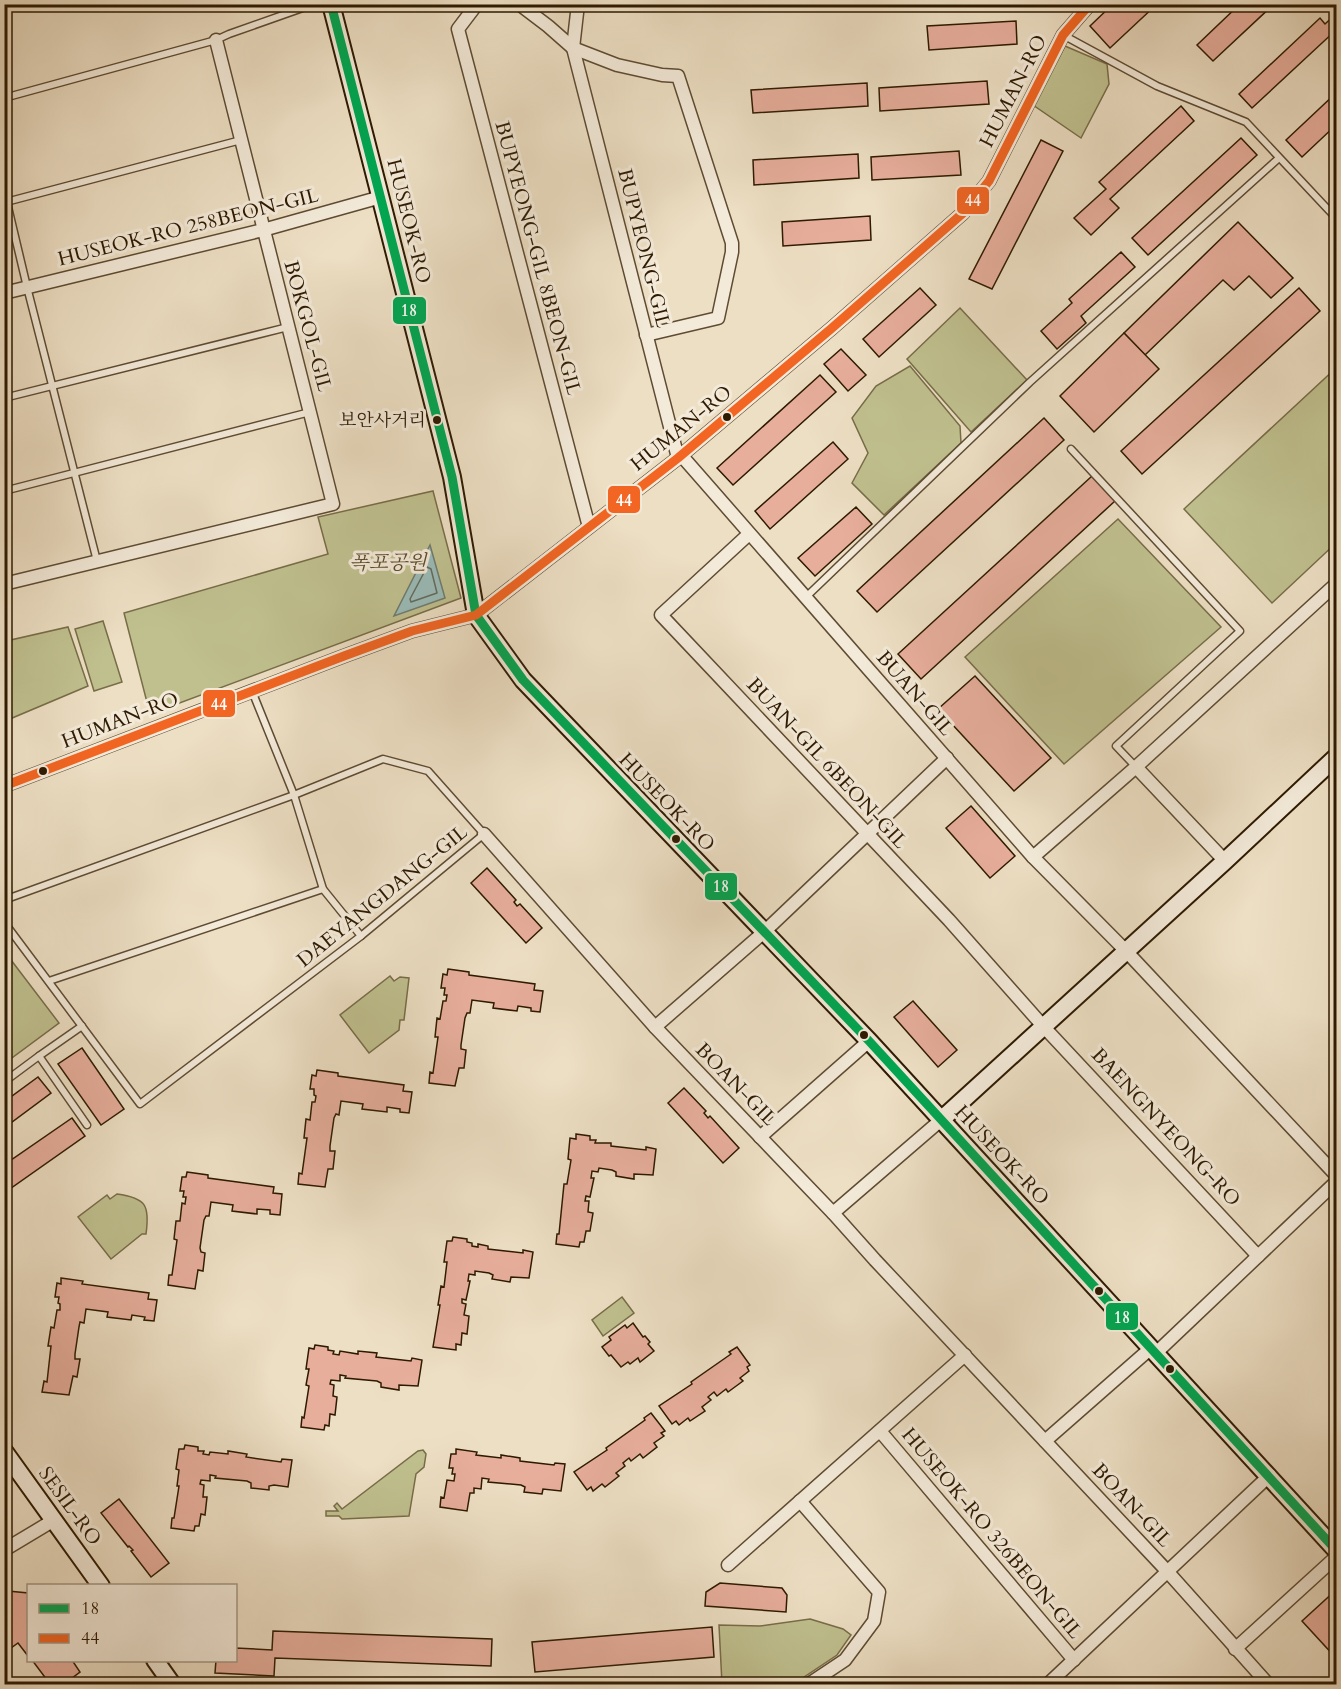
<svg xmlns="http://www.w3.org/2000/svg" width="1341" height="1689" viewBox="0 0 1341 1689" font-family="Cardo,'Noto Serif KR',serif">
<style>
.green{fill:#c0c08f;stroke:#776d48;stroke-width:1.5}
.water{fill:#9abcb9;stroke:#6f7b6f;stroke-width:1.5}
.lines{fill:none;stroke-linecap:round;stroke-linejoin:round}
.shore{stroke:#646b5d;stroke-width:1.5}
.building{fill:#e7ae9c;stroke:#2e1a01;stroke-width:1.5}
.lane-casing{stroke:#5e4b32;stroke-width:9}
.street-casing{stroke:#5e4b32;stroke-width:15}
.secondary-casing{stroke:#2e1a01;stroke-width:20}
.lane{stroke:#f3ead9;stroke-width:6}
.street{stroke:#f3ead9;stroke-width:12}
.secondary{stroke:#f3ead9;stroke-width:16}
.bus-1-casing{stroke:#f3ead9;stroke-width:14}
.bus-2-casing{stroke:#f3ead9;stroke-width:14}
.bus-1{stroke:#00a651;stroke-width:9}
.bus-2{stroke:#f26522;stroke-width:9}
.bus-dot{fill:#2e1a01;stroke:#f3ead9;stroke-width:2}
.labels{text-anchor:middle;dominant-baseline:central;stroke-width:6;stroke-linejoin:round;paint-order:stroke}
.bus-label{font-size:18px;fill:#2e1a01;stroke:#f3ead9;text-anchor:end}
.street-label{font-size:20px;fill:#2e1a01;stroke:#f3ead9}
.park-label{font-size:20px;font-style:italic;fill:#5a4c2c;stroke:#f3ead9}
.line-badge{stroke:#f3ead9;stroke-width:2}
.badge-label{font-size:16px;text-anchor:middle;font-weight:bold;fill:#fff}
</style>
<rect width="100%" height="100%" fill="#eddfc4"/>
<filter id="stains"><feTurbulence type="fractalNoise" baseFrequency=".00333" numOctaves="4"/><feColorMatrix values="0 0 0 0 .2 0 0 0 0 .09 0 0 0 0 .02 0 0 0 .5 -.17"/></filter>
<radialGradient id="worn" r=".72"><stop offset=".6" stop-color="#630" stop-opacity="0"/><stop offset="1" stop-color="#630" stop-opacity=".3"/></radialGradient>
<g class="green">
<path d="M1065,46L1107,64L1109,84L1081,138L1033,105Z"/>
<path d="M960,308L1027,380L971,432L907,359Z"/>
<path d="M910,366L960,426L961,443L884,515L852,483L868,453L852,418L876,386Z"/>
<path d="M1336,368V543L1272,603L1184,509Z"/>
<path d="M433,491L461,598L150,714L124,613L328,554L318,517Z"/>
<path d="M1118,519L1221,627L1064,764L965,657Z"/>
<path d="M103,621L122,682L94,691L75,629Z"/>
<path d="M68,627L88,686L5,721V638L6,641Z"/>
<path d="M8,956L59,1023L5,1063L4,958Z"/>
<path d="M390,976L394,981L400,977L409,978L404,1020H400L399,1030L369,1053L340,1015Z"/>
<path d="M117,1194C146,1198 150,1205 146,1234H142L111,1259L78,1217L107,1195L110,1199Z"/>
<path d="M622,1297L634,1313L603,1336L592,1320Z"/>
<path d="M423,1450L426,1454L424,1467L416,1474L409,1516L342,1519L339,1516H326V1511H338L334,1506L337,1503L342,1509L418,1451Z"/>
<path d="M810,1619L843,1629L851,1635L837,1655L798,1681L788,1684H722L719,1625L760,1626Z"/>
</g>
<path class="water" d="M430,545L445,598L394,616Z"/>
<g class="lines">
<path class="shore" d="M427,567L431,569L437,593L411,602L410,599Z"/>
</g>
<g class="building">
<path d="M1113,4H1157L1110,48L1090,26Z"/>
<path d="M1240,4H1274L1213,61L1197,45Z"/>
<path d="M1336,14V30L1252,108L1239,94L1320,18L1325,24Z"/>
<path d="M1016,21L1017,44L929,50L927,26Z"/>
<path d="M987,81L989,104L880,111L879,88Z"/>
<path d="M867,83L868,106L753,113L751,90Z"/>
<path d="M1336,93V125L1302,157L1286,140Z"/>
<path d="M1181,106L1194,121L1110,199L1119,208L1091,235L1074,218L1106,189L1099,182Z"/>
<path d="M1241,138L1257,155L1148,255L1132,238Z"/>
<path d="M1041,140L1063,151L992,289L969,279Z"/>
<path d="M959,151L961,175L872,180L871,157Z"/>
<path d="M858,154L859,178L754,185L753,160Z"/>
<path d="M870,216L871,240L783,246L782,222Z"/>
<path d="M1238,222L1293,278L1271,298L1249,276L1234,290L1223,280L1145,355L1124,333Z"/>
<path d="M1121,252L1135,267L1081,316L1086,323L1057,349L1041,331L1072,303L1069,299Z"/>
<path d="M920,288L936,305L879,357L863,339Z"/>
<path d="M1299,288L1320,311L1142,474L1121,451Z"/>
<path d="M1124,333L1159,369L1094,432L1060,396Z"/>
<path d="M841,349L866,375L848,391L824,364Z"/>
<path d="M820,375L836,392L733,485L717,468Z"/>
<path d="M1044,418L1064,440L877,612L857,591Z"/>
<path d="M833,442L848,459L770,529L755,511Z"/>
<path d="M1092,476L1115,501L921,679L898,654Z"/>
<path d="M856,507L872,524L815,576L798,558Z"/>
<path d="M975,676L1051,758L1014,791L938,709Z"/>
<path d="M971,806L1015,856L990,878L946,828Z"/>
<path d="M487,868L516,900L514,902L517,906L520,904L542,928L526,943L471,883Z"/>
<path d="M448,969L469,972V975L535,984L534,990L543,991L540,1012L531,1011V1008L518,1006L517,1011L493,1008L494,1003L472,1000L470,1013H467L465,1018L461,1045V1049L466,1050L464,1068H459L455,1086L429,1083L430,1072L433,1073L438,1037H435L437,1018L440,1019L443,1001H446L447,995H444L445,988H441L443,974L447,975Z"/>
<path d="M913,1001L957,1050L938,1067L894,1017Z"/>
<path d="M82,1048L124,1109L101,1125L58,1064Z"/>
<path d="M317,1070L338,1073V1076L404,1085L403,1091L412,1092L409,1113L400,1112V1109L387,1107V1112L362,1109L363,1104L341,1101L339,1115L336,1114L334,1118L330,1146V1151H335L333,1169H328L325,1187L298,1184L299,1173L302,1174L307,1138H304L306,1119L310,1120L312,1102H315L316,1096L314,1095V1089H310L312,1075L316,1076Z"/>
<path d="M38,1077L51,1093L4,1128V1102Z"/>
<path d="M684,1088L706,1111L704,1113L708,1118L710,1116L739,1148L723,1163L668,1103Z"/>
<path d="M72,1118L85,1136L4,1193V1165Z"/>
<path d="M576,1134L590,1136V1140H596L595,1143H611V1146L646,1150V1147L656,1149L653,1175L634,1174V1179L616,1176V1172L612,1170L599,1168L598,1172L592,1171L591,1178H594L590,1197L586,1196L585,1201H589L588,1212L593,1213L590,1231H586L584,1242H580L579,1247L556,1244L557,1234H559L564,1184H567L571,1160L568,1159L570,1138L576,1139Z"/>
<path d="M187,1172L208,1175V1178L274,1187L273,1193L282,1194L280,1215L270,1214V1210L257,1209V1214L232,1211L233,1205L211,1202L209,1216H206L204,1220L200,1248L201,1252L205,1253L203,1271L198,1270L195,1289L168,1285L169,1275H172L177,1240L174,1239L176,1221H180L182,1203L185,1204L186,1197H183L184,1191H180L182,1177H186Z"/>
<path d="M453,1237L467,1239V1242L472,1243V1246L478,1247V1244L488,1246V1249L523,1253V1250L533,1252L529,1278L511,1277L510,1282L492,1279L493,1275L489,1273L475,1271V1275L469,1274L468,1281H470L466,1300L462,1299V1303L466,1304L464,1315L469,1316L467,1334L462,1333L461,1345L456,1344V1350L433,1347L440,1305H438L441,1286L444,1287L447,1262H444L447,1241H452Z"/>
<path d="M61,1278L83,1281L82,1284L149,1293L148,1299L157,1300L154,1321L144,1320L145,1317L132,1315L131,1320L107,1317L108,1312L86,1309L84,1323L80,1322L79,1327L75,1354V1359H80L77,1377L73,1376L69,1395L42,1392L44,1381L47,1382L51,1346H48L51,1327L54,1328L57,1310H60V1304L58,1303L59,1297H55L57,1283L61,1284Z"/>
<path d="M633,1323L643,1337L645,1336L650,1342L648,1344L654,1351L640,1362L638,1358L630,1364L628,1362L621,1367L611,1355L609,1356L602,1347L611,1340L609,1337L625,1325L627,1328Z"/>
<path d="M315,1345L328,1347V1350L334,1351L333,1354L339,1355L340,1351L358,1354V1351L377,1353L376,1357L411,1361L412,1358L422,1360L418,1386L399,1385V1390L381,1387V1383L377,1381L345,1378L346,1376L340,1375V1381L331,1380L330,1384L334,1385L333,1396L337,1397L335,1415L330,1414L329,1426L325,1425L324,1430L301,1427L302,1417L304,1418L309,1386L306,1385L309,1369H306L309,1348L314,1349Z"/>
<path d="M737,1347L750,1365L747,1367L749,1371L740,1378L743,1381L728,1392L726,1389L717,1396L714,1392L708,1397L711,1400L702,1407L705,1411L690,1421L688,1418L679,1425L676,1421L672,1424L659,1406L692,1384L691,1382L731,1354L729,1352Z"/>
<path d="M651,1413L665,1431L661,1433L664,1436L654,1443L657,1447L643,1458L640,1454L631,1461L629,1458L623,1463L625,1466L616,1473L619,1476L605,1487L602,1484L593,1491L591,1487L587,1490L574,1472L607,1450L606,1448L645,1420L644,1418Z"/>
<path d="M185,1445L198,1447V1451H204L203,1454L209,1455L210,1452L228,1454V1451L247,1454L246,1457L281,1462L282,1459L292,1460L288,1487L274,1485L269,1486V1490L251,1488V1483L247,1481L215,1478L216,1476L210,1475V1481L201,1480L200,1484L204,1485L203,1497H207L205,1515L201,1514L199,1526H195L194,1531L171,1528L172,1518H174L179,1486H177L179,1470L176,1469L179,1449H184Z"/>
<path d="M456,1449L477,1452L476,1455L501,1458V1455L520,1458V1461L554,1465L555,1463L565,1464L561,1491L543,1489L542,1494L524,1492L525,1487L521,1485L488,1482L489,1479L482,1478L481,1489L474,1488V1493H470L467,1511L440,1507L441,1497L444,1498L447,1480L454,1481L455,1474H452L453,1468H449L451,1454H456Z"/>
<path d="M119,1499L169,1563L151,1577L131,1551L133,1550L129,1546L128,1547L101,1513Z"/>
<path d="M720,1583L782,1588L787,1595L786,1612L705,1606L706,1592Z"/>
<path d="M1336,1590V1658L1302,1621Z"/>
<path d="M8,1591L28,1593V1656L18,1643L4,1653V1621Z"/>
<path d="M712,1627L714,1657L535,1672L532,1642Z"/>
<path d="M273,1631L492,1639L491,1666L275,1658L274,1676L215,1673L216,1660H236V1648L272,1650Z"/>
<path d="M32,1660H72L80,1672L64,1684H50Z"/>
</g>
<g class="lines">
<defs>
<g id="lane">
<path d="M1063,35L1157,86L1246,122L1336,218"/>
<path d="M4,98L216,40L229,34L314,4"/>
<path d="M4,190L27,287L97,561"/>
<path d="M6,202L241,140"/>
<path d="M4,398L288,327"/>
<path d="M1071,449L1240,631L1116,746L1136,767"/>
<path d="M4,491L310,412"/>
<path d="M806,597L1030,382L1279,158"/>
<path d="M252,691L294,795L323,889L361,936"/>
<path d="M4,900L294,795L383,759L428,771L484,834L361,936L140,1104L4,922"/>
<path d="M49,981L323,889"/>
<path d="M39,1056L82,1026"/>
<path d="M4,1082L39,1056L87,1125"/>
</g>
<g id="street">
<path d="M477,4L458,29L589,527"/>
<path d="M519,4L548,26L573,48L617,65L662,75L678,76L732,243V252L718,318L646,335"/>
<path d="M578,4L573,48L678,458"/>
<path d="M4,293L263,230L381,197"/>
<path d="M681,455L1033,857L1126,951L1336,1175"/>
<path d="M749,534L661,615L949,920L1043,1026L1258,1256"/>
<path d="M4,584L333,504L216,40"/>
<path d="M1136,767L1225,861"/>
<path d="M4,786L344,656L412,631L476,615L678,458L832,328L963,213L989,181L1063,35L1090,4"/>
<path d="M484,834L655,1027L833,1213L875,1260L1167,1571L1268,1684"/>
<path d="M1033,857L1136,767L1336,584"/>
<path d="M655,1027L763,933L947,758"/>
<path d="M760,1137L869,1041"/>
<path d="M833,1213L941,1120"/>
<path d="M1156,1353L1336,1182"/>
<path d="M880,1431L1074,1660"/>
<path d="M1045,1441L1151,1348"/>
<path d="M800,1501L879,1592L874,1621L845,1660L809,1684"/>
<path d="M4,1550L54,1520"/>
<path d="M728,1565L965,1355"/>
<path d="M1235,1649L1336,1557"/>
<path d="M1048,1684L1270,1475"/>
</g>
<g id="secondary">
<path d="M331,4L452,477L476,615L523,680L869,1041L1336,1550"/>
<path d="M941,1120L1225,861L1336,757"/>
<path d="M4,1451L101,1586"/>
<path d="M155,1660L172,1684"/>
</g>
</defs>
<use href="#lane" class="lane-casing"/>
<use href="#street" class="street-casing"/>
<use href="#secondary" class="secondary-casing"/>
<use href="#lane" class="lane"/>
<use href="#street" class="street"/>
<use href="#secondary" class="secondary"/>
<defs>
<path id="bus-1" d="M331,4L452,477L476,615L523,680L869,1041L1336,1550"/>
<path id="bus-2" d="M4,786L344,656L412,631L476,615L678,458L832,328L963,213L989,181L1063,35L1090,4"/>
</defs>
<use href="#bus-1" class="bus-1-casing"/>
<use href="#bus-2" class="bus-2-casing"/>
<use href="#bus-1" class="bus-1"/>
<use href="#bus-2" class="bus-2"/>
</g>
<g class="bus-dot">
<circle cx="727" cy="417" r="5"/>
<circle cx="437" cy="420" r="5"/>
<circle cx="43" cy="771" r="5"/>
<circle cx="676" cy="839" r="5"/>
<circle cx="864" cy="1035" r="5"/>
<circle cx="1099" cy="1291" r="5"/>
<circle cx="1170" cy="1369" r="5"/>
</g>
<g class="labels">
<g class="bus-label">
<text x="426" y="420">보안사거리</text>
</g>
<g class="street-label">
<text transform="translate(1013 91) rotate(-63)">HUMAN-RO</text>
<text transform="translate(409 221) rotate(76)">HUSEOK-RO</text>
<text transform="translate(188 227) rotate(-14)">HUSEOK-RO 258BEON-GIL</text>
<text transform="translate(644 248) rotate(76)">BUPYEONG-GIL</text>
<text transform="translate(538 258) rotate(75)">BUPYEONG-GIL 8BEON-GIL</text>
<text transform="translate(308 326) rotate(75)">BOKGOL-GIL</text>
<text transform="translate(681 428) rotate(-39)">HUMAN-RO</text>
<text transform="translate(915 693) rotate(49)">BUAN-GIL</text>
<text transform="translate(120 720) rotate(-21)">HUMAN-RO</text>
<text transform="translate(827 763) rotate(47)">BUAN-GIL 6BEON-GIL</text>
<text transform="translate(667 802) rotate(46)">HUSEOK-RO</text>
<text transform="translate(382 896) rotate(-39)">DAEYANGDANG-GIL</text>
<text transform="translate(736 1084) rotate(46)">BOAN-GIL</text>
<text transform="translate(1166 1127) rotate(47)">BAENGNYEONG-RO</text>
<text transform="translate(1002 1155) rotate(47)">HUSEOK-RO</text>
<text transform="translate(1132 1505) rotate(47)">BOAN-GIL</text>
<text transform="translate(70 1506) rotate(54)">SESIL-RO</text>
<text transform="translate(992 1533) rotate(50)">HUSEOK-RO 326BEON-GIL</text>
</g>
<g class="park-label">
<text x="388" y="562">폭포공원</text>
</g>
</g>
<g class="line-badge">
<rect x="956" y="186" width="34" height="29" rx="6" fill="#f26522"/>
<rect x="392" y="296" width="35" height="29" rx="6" fill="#00a651"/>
<rect x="607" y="485" width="34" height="29" rx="6" fill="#f26522"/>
<rect x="202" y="689" width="34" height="29" rx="6" fill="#f26522"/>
<rect x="704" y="872" width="34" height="29" rx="6" fill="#00a651"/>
<rect x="1105" y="1302" width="34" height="29" rx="6" fill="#00a651"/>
</g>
<g class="badge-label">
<text x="973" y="206">44</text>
<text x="409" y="316">18</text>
<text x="624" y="506">44</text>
<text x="219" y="710">44</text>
<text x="721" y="892">18</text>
<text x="1122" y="1323">18</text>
</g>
<rect width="1341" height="1689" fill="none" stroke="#eddfc4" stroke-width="24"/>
<rect x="6" y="6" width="1329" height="1677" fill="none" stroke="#2e1a01" stroke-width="3"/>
<rect x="12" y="12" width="1317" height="1665" fill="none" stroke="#2e1a01" stroke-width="1.5"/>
<rect x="27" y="1584" width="210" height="78" fill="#f3ead9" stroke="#a49783" stroke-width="1.5"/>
<rect x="39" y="1604" width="30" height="9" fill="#00a651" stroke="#a49783" stroke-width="1.5"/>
<text x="81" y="1614" font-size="18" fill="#2e1a01">18</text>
<rect x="39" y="1634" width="30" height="9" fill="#f26522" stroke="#a49783" stroke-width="1.5"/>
<text x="81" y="1644" font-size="18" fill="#2e1a01">44</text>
<rect width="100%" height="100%" filter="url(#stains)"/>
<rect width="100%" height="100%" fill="url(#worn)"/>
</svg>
